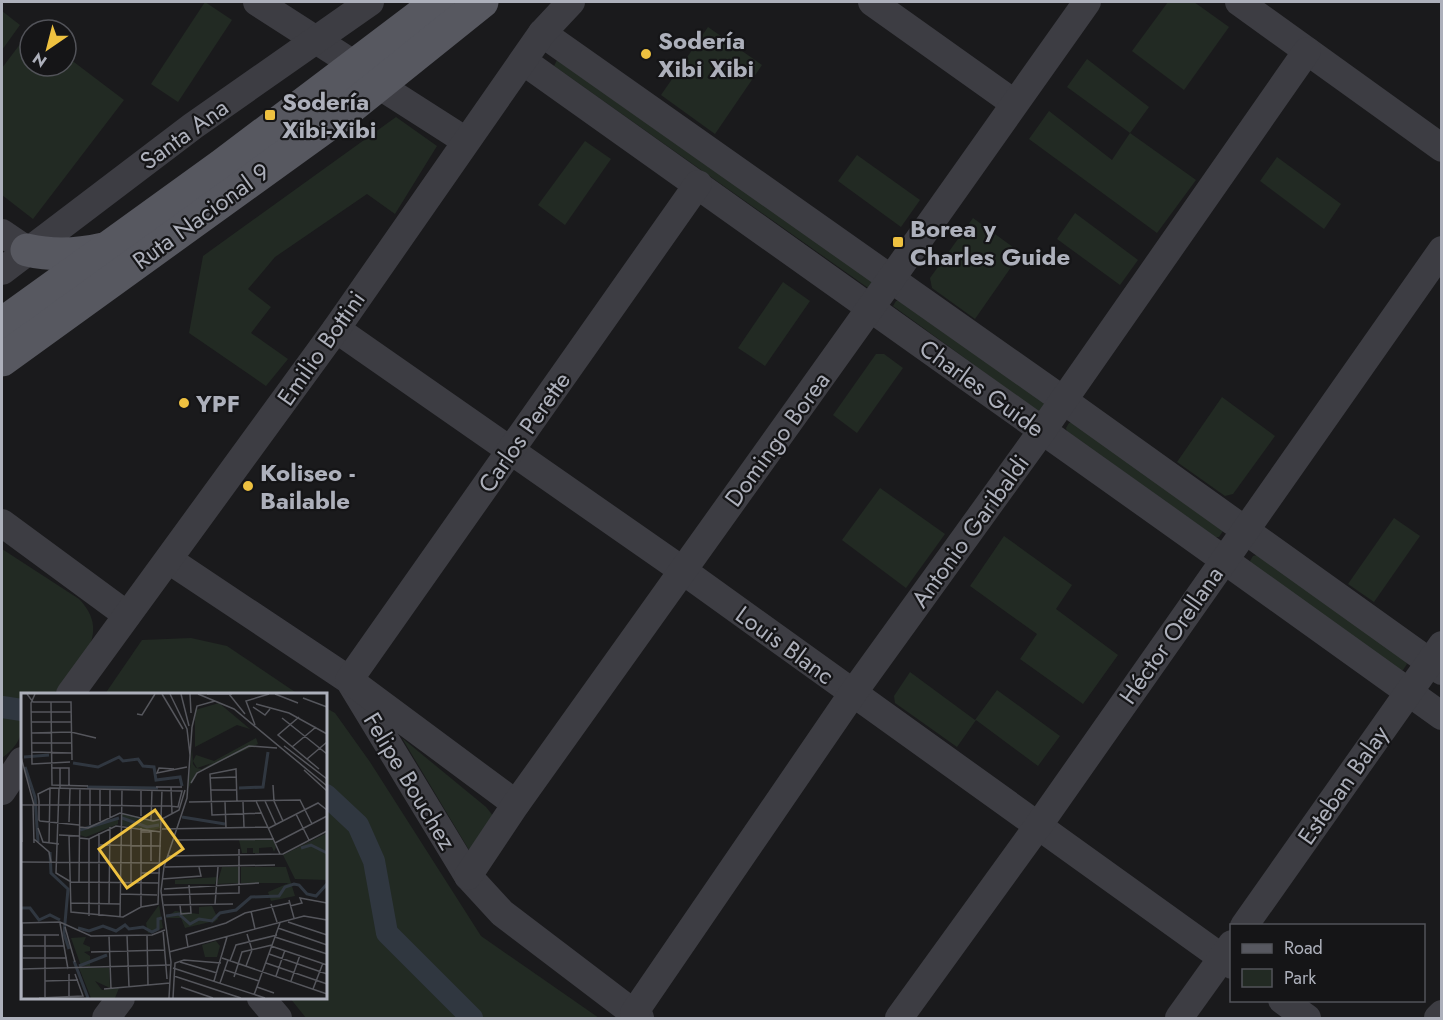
<svg xmlns="http://www.w3.org/2000/svg" width="1443" height="1020" viewBox="0 0 1443 1020" font-family="Jost,sans-serif">
<style>
.green{fill:#222a23}
.lines{fill:none;stroke-linecap:round;stroke-linejoin:round}
.canal{stroke:#303740;stroke-width:22}
.minor{stroke:#3d3d43;stroke-width:28}
.major{stroke:#575860;stroke-width:33}
.poi-dot{fill:#eec140;stroke:#151517;stroke-width:2}
.labels{text-anchor:middle;dominant-baseline:central;stroke-width:4.5;stroke-linejoin:round;paint-order:stroke}
.poi-label{font-size:24px;font-weight:bold;fill:#adb0bb;stroke:#151517;text-anchor:start}
.street-label{font-size:24px;fill:#adb0bb;stroke:#151517}
.inset-river{fill:none;stroke:#303740;stroke-width:3}
.inset-road{fill:none;stroke:#55565c;stroke-width:1.5}
.view{fill:#eec140;fill-opacity:0.15;stroke:#eec140;stroke-width:3}
.inset-edge{fill:none;stroke:#adb0bb;stroke-width:3}
</style>
<rect width="100%" height="100%" fill="#1a1a1c"/>
<g class="green">
<path d="M205,2L232,20L178,102L151,84Z"/>
<path d="M1168,2H1194L1229,27L1184,90L1132,51Z"/>
<path d="M2,11L20,25L2,50Z"/>
<path d="M708,27L762,65L715,134L661,95Z"/>
<path d="M30,31V66H66V56L124,100L33,219L2,195V68Z"/>
<path d="M1087,59L1149,107L1130,133L1196,180L1157,233L1029,139L1049,111L1112,160L1130,133L1067,87Z"/>
<path d="M557,60L874,282L871,290L554,66Z"/>
<path d="M396,117L437,146L395,214L367,194L275,257L248,289L271,307L251,333L288,359L266,386L189,333L203,256Z"/>
<path d="M585,141L611,159L565,225L538,205Z"/>
<path d="M857,155L920,200L901,227L838,181Z"/>
<path d="M1277,157L1341,204L1324,229L1260,181Z"/>
<path d="M1075,213L1138,260L1120,285L1057,239Z"/>
<path d="M973,218L1021,253L975,319L932,288L930,278Z"/>
<path d="M783,282L810,301L765,366L738,348Z"/>
<path d="M900,300L1048,405L1043,415L893,306L896,301Z"/>
<path d="M876,354H884L903,368L857,433L833,415Z"/>
<path d="M1222,397L1275,436L1233,494L1225,496L1177,462Z"/>
<path d="M1073,422L1223,531L1219,537H1215L1067,431L1066,428L1069,423Z"/>
<path d="M880,488L945,534L906,588L842,540Z"/>
<path d="M1394,518L1420,536L1374,602L1348,584Z"/>
<path d="M1004,536L1072,585L1056,609L1118,655L1083,704L1020,659L1037,634L970,586Z"/>
<path d="M2,549L79,599C114,635 76,665 54,694H22C22,724 28,739 2,758Z"/>
<path d="M1257,555L1405,660L1407,664L1403,670H1400L1251,564L1250,561L1253,556Z"/>
<path d="M191,638L227,646L298,694H105L142,640Z"/>
<path d="M910,672L975,720L997,690L1060,736L1038,766L976,720L957,747L895,703L894,696Z"/>
<path d="M326,708L335,713L370,762L481,936L599,1018H306L290,998H326Z"/>
<path d="M402,738L486,807L494,817L472,855Z"/>
</g>
<g class="lines">
<g class="canal">
<path d="M2,707L22,710"/>
<path d="M326,795L358,825L374,861L387,933L472,1018"/>
</g>
<g class="minor">
<path d="M257,2L355,65"/>
<path d="M872,2L1014,103"/>
<path d="M1239,2L1442,148"/>
<path d="M542,33L1063,400L1442,671"/>
<path d="M523,61C830,277 1136,497 1442,716"/>
<path d="M380,86L466,141"/>
<path d="M2,233L27,250"/>
<path d="M2,271L193,126L370,2"/>
<path d="M336,329L682,570L1232,965"/>
<path d="M2,523L127,615"/>
<path d="M169,560L349,680L468,876L502,913L640,1018"/>
<path d="M70,694L336,329L542,33L571,2"/>
<path d="M2,791L22,761"/>
<path d="M516,804L349,680L698,184"/>
<path d="M468,876L516,804L891,279L1087,2"/>
<path d="M1244,926L1442,645"/>
<path d="M261,998L278,1018"/>
<path d="M1282,1000L1307,1018"/>
<path d="M634,1013L853,693L1042,431L1307,51"/>
<path d="M106,1018L121,998"/>
<path d="M899,1018L1038,826L1442,250"/>
<path d="M1179,1018L1232,944"/>
<path d="M1438,1018L1442,1014"/>
</g>
<g class="major">
<path d="M27,250C53,256 77,255 103,249"/>
<path d="M2,324L221,166L438,2"/>
<path d="M2,360L340,116L482,2"/>
</g>
</g>
<g class="poi-dot">
<circle cx="646" cy="54" r="6"/>
<rect x="264" y="109" width="12" height="12" rx="3"/>
<rect x="892" y="236" width="12" height="12" rx="3"/>
<circle cx="184" cy="403" r="6"/>
<circle cx="248" cy="486" r="6"/>
</g>
<g class="labels">
<g class="poi-label">
<text x="658" y="40">Sodería<tspan x="658" dy="28">Xibi Xibi</tspan></text>
<text x="282" y="101">Sodería<tspan x="282" dy="28">Xibi-Xibi</tspan></text>
<text x="910" y="228">Borea y<tspan x="910" dy="28">Charles Guide</tspan></text>
<text x="196" y="403">YPF</text>
<text x="260" y="472">Koliseo -<tspan x="260" dy="28">Bailable</tspan></text>
</g>
<g class="street-label">
<text transform="translate(184 134) rotate(-36)">Santa Ana</text>
<text transform="translate(201 216) rotate(-36)">Ruta Nacional 9</text>
<text transform="translate(321 348) rotate(-55)">Emilio Bottini</text>
<text transform="translate(982 388) rotate(36)">Charles Guide</text>
<text transform="translate(524 432) rotate(-55)">Carlos Perette</text>
<text transform="translate(777 439) rotate(-54)">Domingo Borea</text>
<text transform="translate(970 531) rotate(-54)">Antonio Garibaldi</text>
<text transform="translate(1171 635) rotate(-55)">Héctor Orellana</text>
<text transform="translate(785 645) rotate(36)">Louis Blanc</text>
<text transform="translate(410 781) rotate(59)">Felipe Bouchez</text>
<text transform="translate(1343 785) rotate(-55)">Esteban Balay</text>
</g>
</g>
<g transform="translate(21 693)">
<rect width="306" height="306" fill="#1a1a1c"/>
<path d="M198,10L229,36L216,32L174,54V17ZM235,45L237,51L176,79L167,96L171,55L172,71L175,75L181,76L191,70L176,75L172,68L175,62L193,68ZM101,121L139,128V135L130,138L100,132ZM97,125V131L65,144L59,142L60,137ZM306,140V187L274,186L262,162ZM218,147H252L255,154L253,159L251,154L238,155V160H232V155H226V160H221ZM201,174H218V190L196,191ZM220,174H265L274,203L250,208L247,199L268,190H220ZM196,184L194,191H154V187ZM138,212L142,235L127,240L125,230ZM191,213L197,226L189,232L193,228L164,235L160,225H145L154,218L178,221V214ZM65,244L62,251L69,254V258L63,259L69,263V273H60L50,245ZM195,248L199,253L196,264H184L181,252ZM58,275H88L89,295L74,288L81,297L98,295L94,305H70Z" fill="#222a23"/>
<path class="inset-river" d="M3,64L28,62M52,70L77,74L98,64L102,68L117,66L122,73L133,74L135,87L159,84L161,93M4,74L14,104L17,149M66,94L137,95M218,95L242,94L247,59M161,124L204,131M101,125L126,134L138,132M59,137L98,125M280,155L290,152L306,160M29,159L30,180L47,196L43,241L48,256M0,215H9L18,227L29,222L39,227M145,223L158,221L169,231L178,226L191,228L199,220L215,217L230,204L258,203L264,194L273,191L278,192L286,201L295,203L306,191M57,235L68,238L82,233L95,238L104,232L108,236L122,234L131,239L137,236V226L141,225M53,268L67,305M58,273L86,262"/>
<path class="inset-road" d="M6,1L12,9H50L51,67M14,1L10,10L11,71L49,69M141,1L162,36M149,1L166,36L169,62M160,1L168,33M169,1L170,20M177,1L213,16L306,93M186,1H211M208,1L224,21M254,1L277,10M282,5L306,14M30,9L31,92L67,93M235,11L268,20L306,41M232,14L244,22L249,16M10,19H50M116,21L121,22L134,1M278,24L257,42L298,76M261,25L306,61M11,29H50M234,32L225,8L248,1M171,34L176,13L194,8M11,40L50,39L75,45M11,50H50M263,53L306,86M271,54L295,34M11,59L51,60M0,64L13,112M286,66L306,49M31,75H48V93M153,76L138,75L136,80L166,74M283,77L306,98M0,78L1,149M189,85L215,84M170,90L176,80L228,53L256,55M252,92L253,108L262,128M135,94H161M150,94L151,120M39,95V75M38,96L35,180L50,189L137,190M190,97H216M235,108L259,161M244,108L255,132M168,109L279,107L291,131M204,109L205,135M216,109L215,76L189,81L191,122L241,120M222,109L223,134M0,112H79L120,113H149L157,114L161,98L29,95L17,101L18,108V127L19,128L58,132M12,112L13,150M275,121L288,147M120,123V97M89,125V96M130,127L131,97M79,128V96M48,129L49,96M69,132V96M59,134L67,135L99,120L132,128L141,126L158,117L164,97M110,134V190M17,135L22,149L38,151M248,135L297,110L306,117M141,136L247,134M120,139H130V168M38,142L58,143M48,142L50,219L102,224L120,214L137,211L141,97M58,145L68,146L95,133L140,139M13,146L28,159L30,169M154,147L253,146M28,150L29,95M254,150L306,123M79,152L140,153M147,163L262,161L306,138M0,169L140,170M144,174L254,172M120,180H139M141,186L180,183L178,174M58,189L59,96M143,196L238,190M99,201L136,202M140,202L218,200V156M268,207L273,225M50,210L99,211M88,211L89,134M194,211L197,174M250,211L256,229M143,212L212,211M159,212L160,221L170,220L168,192M269,213L281,210L279,205L306,210M120,214V135M230,218L234,236M68,223V146M78,223V140M99,224L101,97M267,229L306,242M0,230L39,229L70,243L131,242L144,237M1,230V304M39,230L47,276M44,234L54,269M257,235L306,252M142,237L146,286M1,242H38M24,242V305M106,242L108,294M126,242L127,292M88,243L90,296M254,244L306,261M0,253H43M250,253L306,272M167,254L165,242L205,230L224,220L268,210M70,259L144,257M148,259L283,223L306,227M248,261L306,281M0,265H46M201,265L306,301M209,268L215,252L256,242M159,269L196,280M245,270L306,291M225,273L231,257L226,241M152,275L244,305M0,276L149,272M204,277L238,288M48,281V304M153,283L220,305M255,283L264,257M213,284L221,259L251,252M24,288L57,287M193,288L206,244M270,288L279,262M199,290L207,267M160,294L192,305M236,294L253,300M83,296L149,290M292,296L302,270M233,302L259,230M18,305L62,303L54,281M148,305L150,269L140,198L143,174L166,105L171,34M152,305L154,270L163,267L200,270"/>
<path class="view" d="M134,117L162,156L106,195L78,156Z"/>
<rect width="306" height="306" class="inset-edge"/>
</g>
<rect width="1443" height="1020" fill="none" stroke="#adb0bb" stroke-width="6"/>
<rect x="1230" y="924" width="195" height="78" fill="#151517" stroke="#525359" stroke-width="1.5"/>
<rect x="1242" y="944" width="30" height="9" fill="#575860" stroke="#525359" stroke-width="1.5"/>
<text x="1284" y="954" font-size="18" fill="#adb0bb">Road</text>
<rect x="1242" y="969" width="30" height="18" fill="#222a23" stroke="#525359" stroke-width="1.5"/>
<text x="1284" y="984" font-size="18" fill="#adb0bb">Park</text>
<g transform="translate(48 48) rotate(215)"><circle r="28" fill="#151517" stroke="#525359" stroke-width="1.5"/>
<path d="M0-4.5L10 22L0 15L-10 22Z" fill="#eec140"/>
<text y="-9" font-size="16" font-weight="bold" text-anchor="middle" fill="#adb0bb">N</text>
</g>
</svg>
